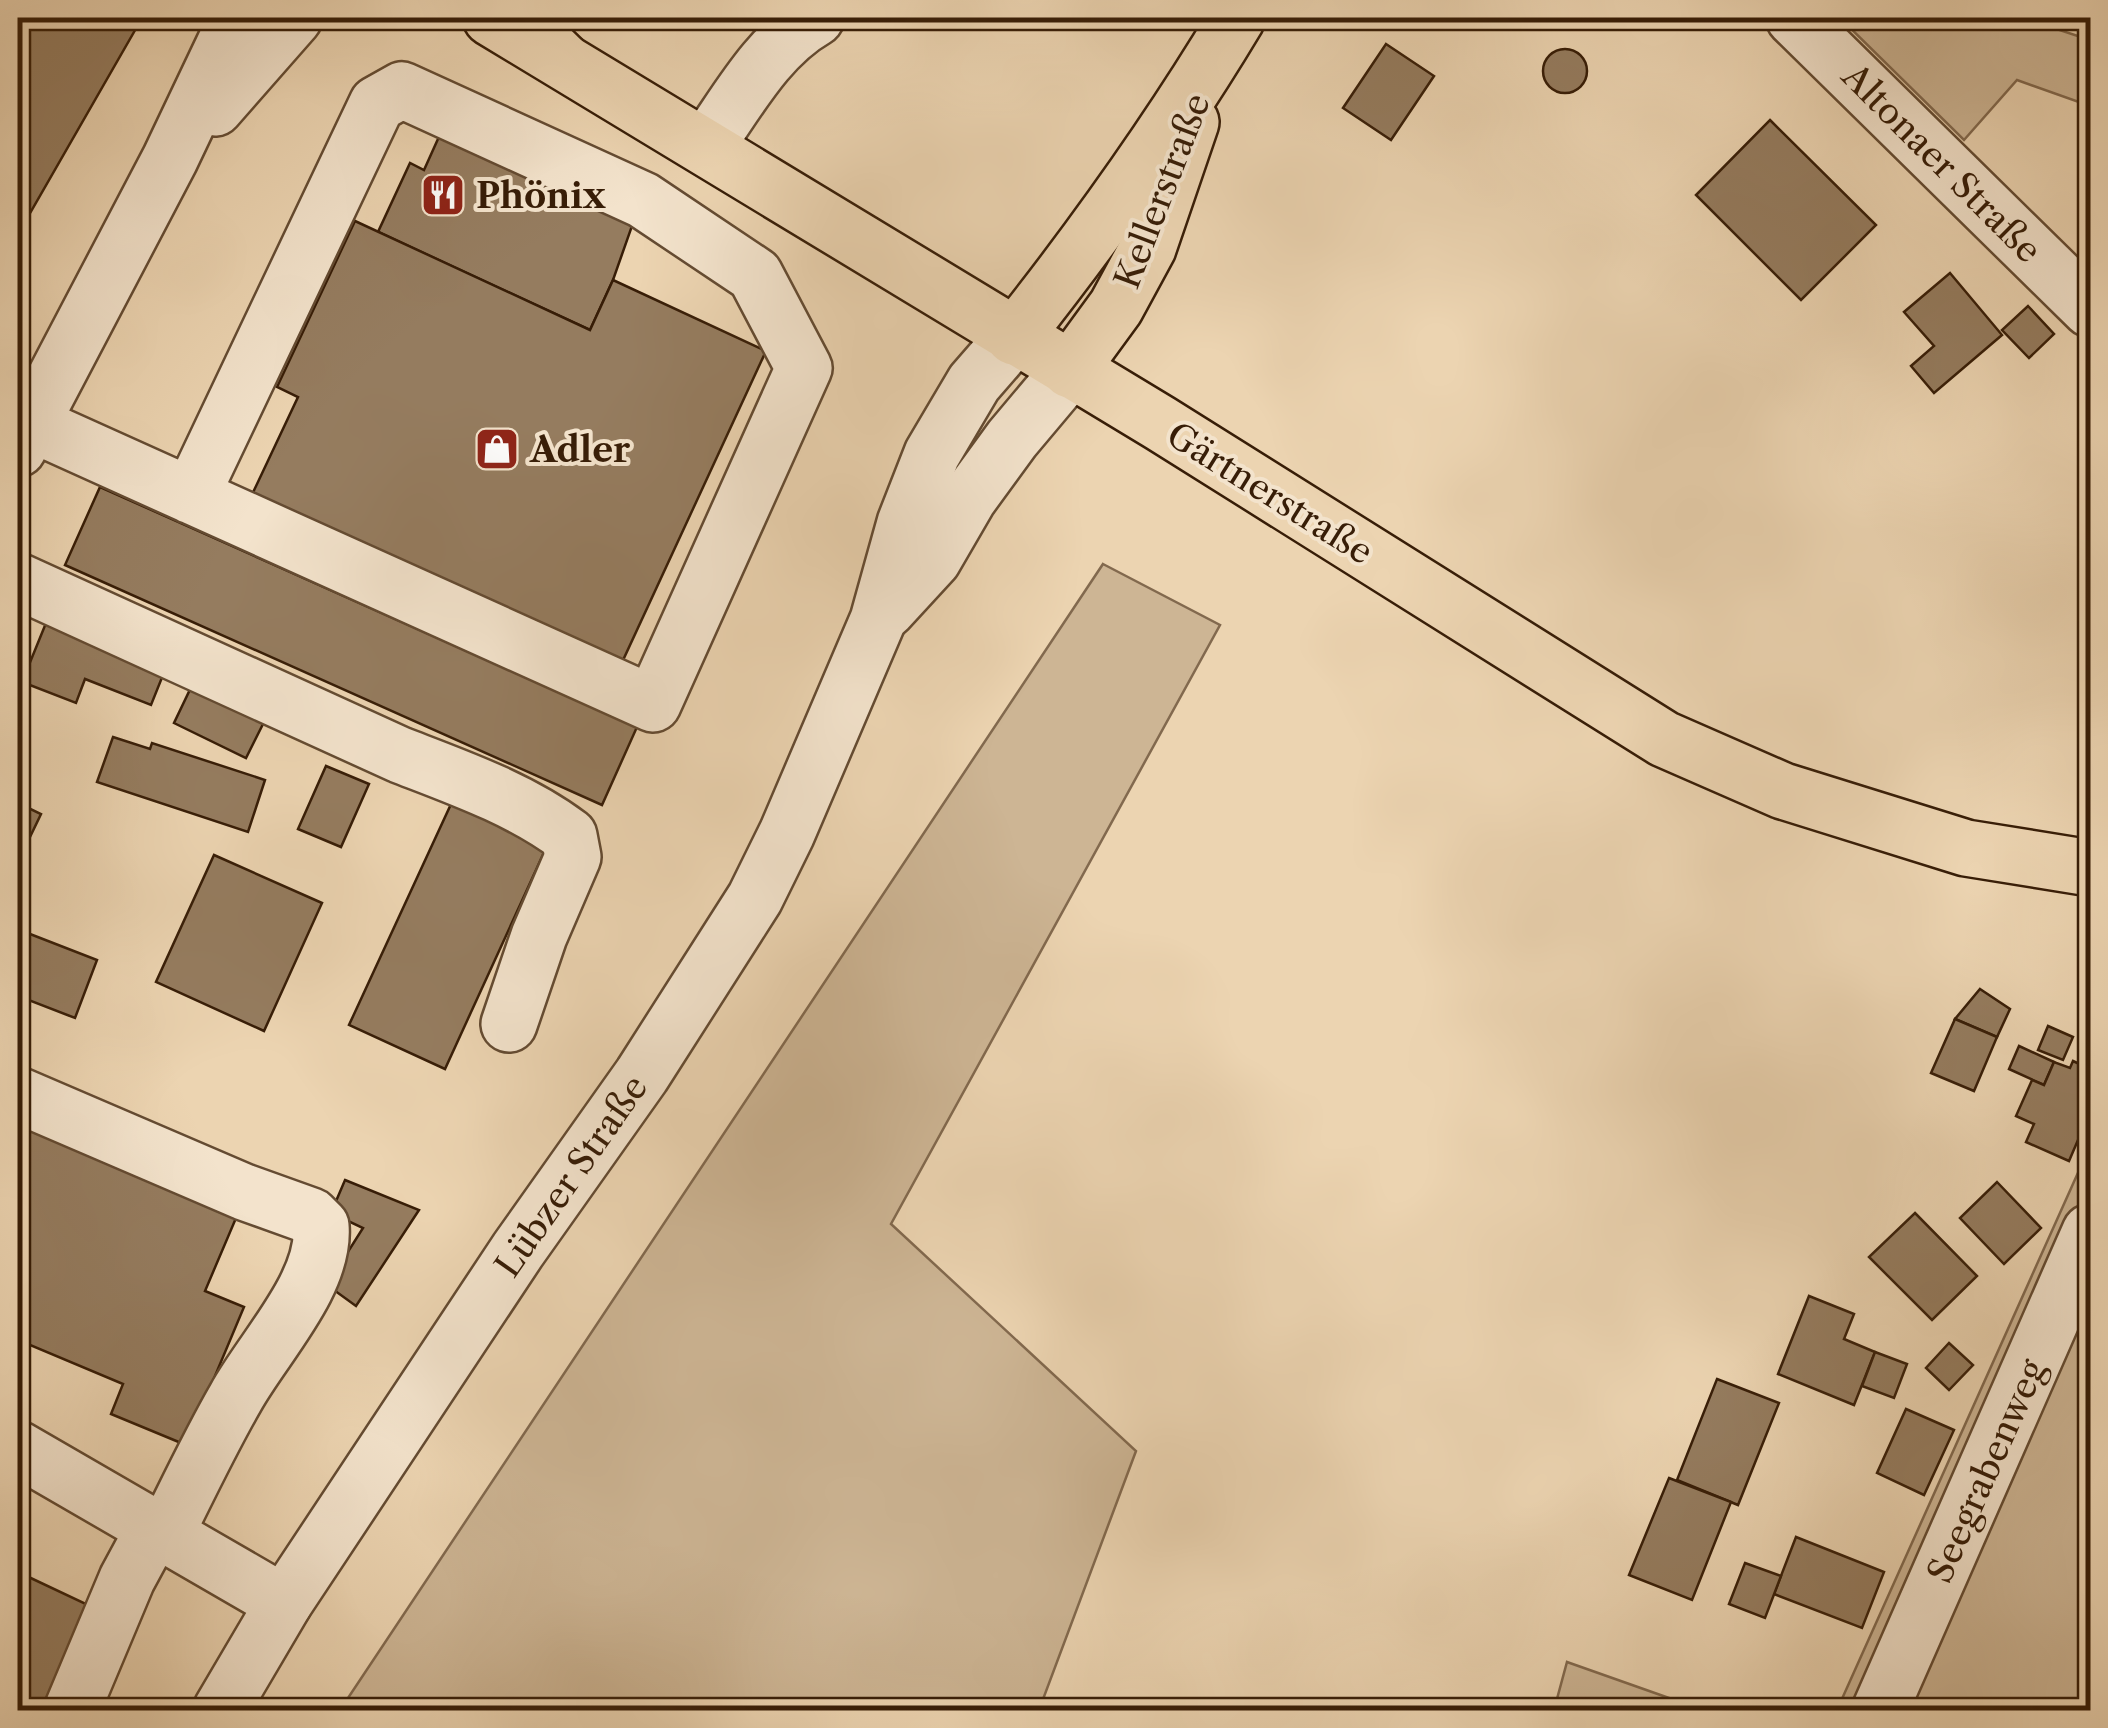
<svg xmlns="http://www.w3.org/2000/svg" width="2108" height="1728" viewBox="0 0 2108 1728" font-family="'Libre Caslon Text',serif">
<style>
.green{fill:#cdb594;stroke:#82694e;stroke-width:2.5}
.building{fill:#957c5f;stroke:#371d07;stroke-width:2.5}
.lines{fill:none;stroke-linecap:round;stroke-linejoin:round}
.minor-casing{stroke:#644b32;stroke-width:60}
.major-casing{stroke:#371d07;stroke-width:60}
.highway-casing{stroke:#371d07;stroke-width:60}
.minor{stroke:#f3e3cc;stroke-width:55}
.major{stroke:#ecd4b1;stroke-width:55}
.highway{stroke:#ecd4b1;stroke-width:55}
.labels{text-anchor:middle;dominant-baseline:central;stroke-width:8;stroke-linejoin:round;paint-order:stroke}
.street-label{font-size:35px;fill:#371d07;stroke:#f3e3cc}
.poi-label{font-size:35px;font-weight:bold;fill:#371d07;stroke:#f3e3cc;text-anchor:start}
</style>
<rect width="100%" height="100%" fill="#ecd4b1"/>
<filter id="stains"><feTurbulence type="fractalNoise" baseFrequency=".002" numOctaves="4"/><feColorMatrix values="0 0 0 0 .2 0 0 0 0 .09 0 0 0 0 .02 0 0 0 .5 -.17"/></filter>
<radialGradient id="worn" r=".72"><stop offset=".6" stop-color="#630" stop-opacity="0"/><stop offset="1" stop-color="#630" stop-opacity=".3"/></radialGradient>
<g class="green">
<path d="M1840,18H2023L2090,40V106L2017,80L1964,140Z"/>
<path d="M1103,564L1220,625L891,1224L1136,1451L1039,1710H340Z"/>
<path d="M2090,1146V1710H1837Z"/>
<path d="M1567,1662L1703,1710H1554Z"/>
</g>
<g class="building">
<path d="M18,18H142L18,234Z"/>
<path d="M1386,44L1434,76L1391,140L1343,108Z"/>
<circle cx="1565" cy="71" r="22"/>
<path d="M447,119L639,206L613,280L590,330L378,232L410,163L424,170Z"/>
<path d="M1770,120L1876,225L1801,300L1696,195Z"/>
<path d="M355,221L590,330L613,280L766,351L618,671L249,501L298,397L277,387Z"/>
<path d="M1950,273L2002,335L1934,393L1911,366L1934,346L1904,312Z"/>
<path d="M2028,306L2054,334L2029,358L2002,330Z"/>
<path d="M100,487L637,727L602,805L65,565Z"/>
<path d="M46,623L169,660L151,705L85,679L76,703L22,682Z"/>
<path d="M196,677L269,712L246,758L174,723Z"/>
<path d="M113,737L150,749L152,743L265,780L248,832L97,782Z"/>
<path d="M326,766L369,784L341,847L298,829Z"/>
<path d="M452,802L547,846L445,1069L349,1025Z"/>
<path d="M18,803L41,814L18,862Z"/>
<path d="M214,855L322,903L264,1031L156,982Z"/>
<path d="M30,934L97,960L75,1018L18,996V969Z"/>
<path d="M1980,989L2010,1009L1997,1037L1955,1019Z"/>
<path d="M1955,1019L1997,1037L1974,1091L1931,1073Z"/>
<path d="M2048,1026L2073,1037L2063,1060L2038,1050Z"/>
<path d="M2019,1046L2054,1062L2044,1085L2009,1069Z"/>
<path d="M2073,1061L2090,1069V1112L2069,1161L2026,1142L2034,1124L2016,1116L2032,1080L2044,1085L2054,1062L2070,1068Z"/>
<path d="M18,1118L239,1211L205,1291L244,1307L186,1445L111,1414L123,1384L18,1340Z"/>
<path d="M345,1180L419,1210L356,1306L327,1285L363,1228L331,1213Z"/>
<path d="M1997,1182L2041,1228L2004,1264L1960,1218Z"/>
<path d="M1915,1213L1977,1276L1932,1320L1869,1257Z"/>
<path d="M1809,1296L1854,1314L1844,1339L1875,1352L1854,1405L1778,1374Z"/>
<path d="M1949,1343L1973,1365L1949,1390L1926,1368Z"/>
<path d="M1875,1352L1907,1364L1894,1398L1862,1386Z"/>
<path d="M1717,1379L1779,1403L1738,1505L1677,1480Z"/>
<path d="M1906,1409L1954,1430L1924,1495L1877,1473Z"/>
<path d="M1669,1478L1731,1502L1692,1600L1629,1575Z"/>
<path d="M1796,1537L1884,1572L1862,1628L1774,1594Z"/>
<path d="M1745,1563L1781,1576L1765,1618L1729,1604Z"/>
<path d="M18,1572L103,1612L56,1710H18Z"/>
</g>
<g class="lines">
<defs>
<g id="minor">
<path d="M1794,18L2090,309"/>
<path d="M215,108L294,18"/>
<path d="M706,146C738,101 767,46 816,18"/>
<path d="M30,423L653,704L804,368L755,275L643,200L402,90L377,104L191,496"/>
<path d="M18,449L170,159L237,18"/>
<path d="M18,581L400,755C457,777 520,799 569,836L573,857L539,936L509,1024"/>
<path d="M887,610L933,560L969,498L1012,439L1070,370"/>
<path d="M18,1095L244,1192L311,1216L321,1226C326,1283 263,1348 236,1397C210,1442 188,1489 165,1535"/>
<path d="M18,1449L284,1603"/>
<path d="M72,1710L127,1579L154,1529"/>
<path d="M221,1710L284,1603L518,1250L642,1075L755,898L787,833L878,620L905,523L932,454L974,383L1014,337"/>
<path d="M1880,1710L2090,1232"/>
</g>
<g id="major">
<path d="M491,18L1160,423L1664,739L1783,791L1966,848L2090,868"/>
<path d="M1014,337C1094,236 1171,128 1237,18"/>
<path d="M1070,370L1116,307L1148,248L1191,122"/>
</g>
<path id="highway" d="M519,18L562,60"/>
</defs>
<use href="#minor" class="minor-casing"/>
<use href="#major" class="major-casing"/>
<use href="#highway" class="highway-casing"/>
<use href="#minor" class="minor"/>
<use href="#major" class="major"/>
<use href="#highway" class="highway"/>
</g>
<defs>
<symbol id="restaurant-square" viewBox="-11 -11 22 22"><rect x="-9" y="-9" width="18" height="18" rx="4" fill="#8f2418" stroke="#f3e3cc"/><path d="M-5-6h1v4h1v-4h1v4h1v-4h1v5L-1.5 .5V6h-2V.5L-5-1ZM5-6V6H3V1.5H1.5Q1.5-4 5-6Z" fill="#fff"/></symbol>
<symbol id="shop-square" viewBox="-11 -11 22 22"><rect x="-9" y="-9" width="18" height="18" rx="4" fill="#8f2418" stroke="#f3e3cc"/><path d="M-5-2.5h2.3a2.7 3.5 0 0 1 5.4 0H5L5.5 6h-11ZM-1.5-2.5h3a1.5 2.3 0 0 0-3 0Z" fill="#fff"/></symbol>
</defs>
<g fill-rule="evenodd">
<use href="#restaurant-square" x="418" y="170" width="50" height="50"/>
<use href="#shop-square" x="472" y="424" width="50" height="50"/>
</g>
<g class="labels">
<g class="street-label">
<text transform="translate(1942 163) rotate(45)">Altonaer Straße</text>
<text transform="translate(1162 191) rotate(-69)">Kellerstraße</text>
<text transform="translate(1270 493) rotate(32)">Gärtnerstraße</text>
<text transform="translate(571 1176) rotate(-55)">Lübzer Straße</text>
<text transform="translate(1986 1471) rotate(-66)">Seegrabenweg</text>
</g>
<g class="poi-label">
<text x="476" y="195">Phönix</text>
<text x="530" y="449">Adler</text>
</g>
</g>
<rect width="2108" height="1728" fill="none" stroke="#ecd4b1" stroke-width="60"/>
<rect x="20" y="20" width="2068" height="1688" fill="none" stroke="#371d07" stroke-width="5"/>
<rect x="30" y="30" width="2048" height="1668" fill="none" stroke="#371d07" stroke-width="2.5"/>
<rect width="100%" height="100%" filter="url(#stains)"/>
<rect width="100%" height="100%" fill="url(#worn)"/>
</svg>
